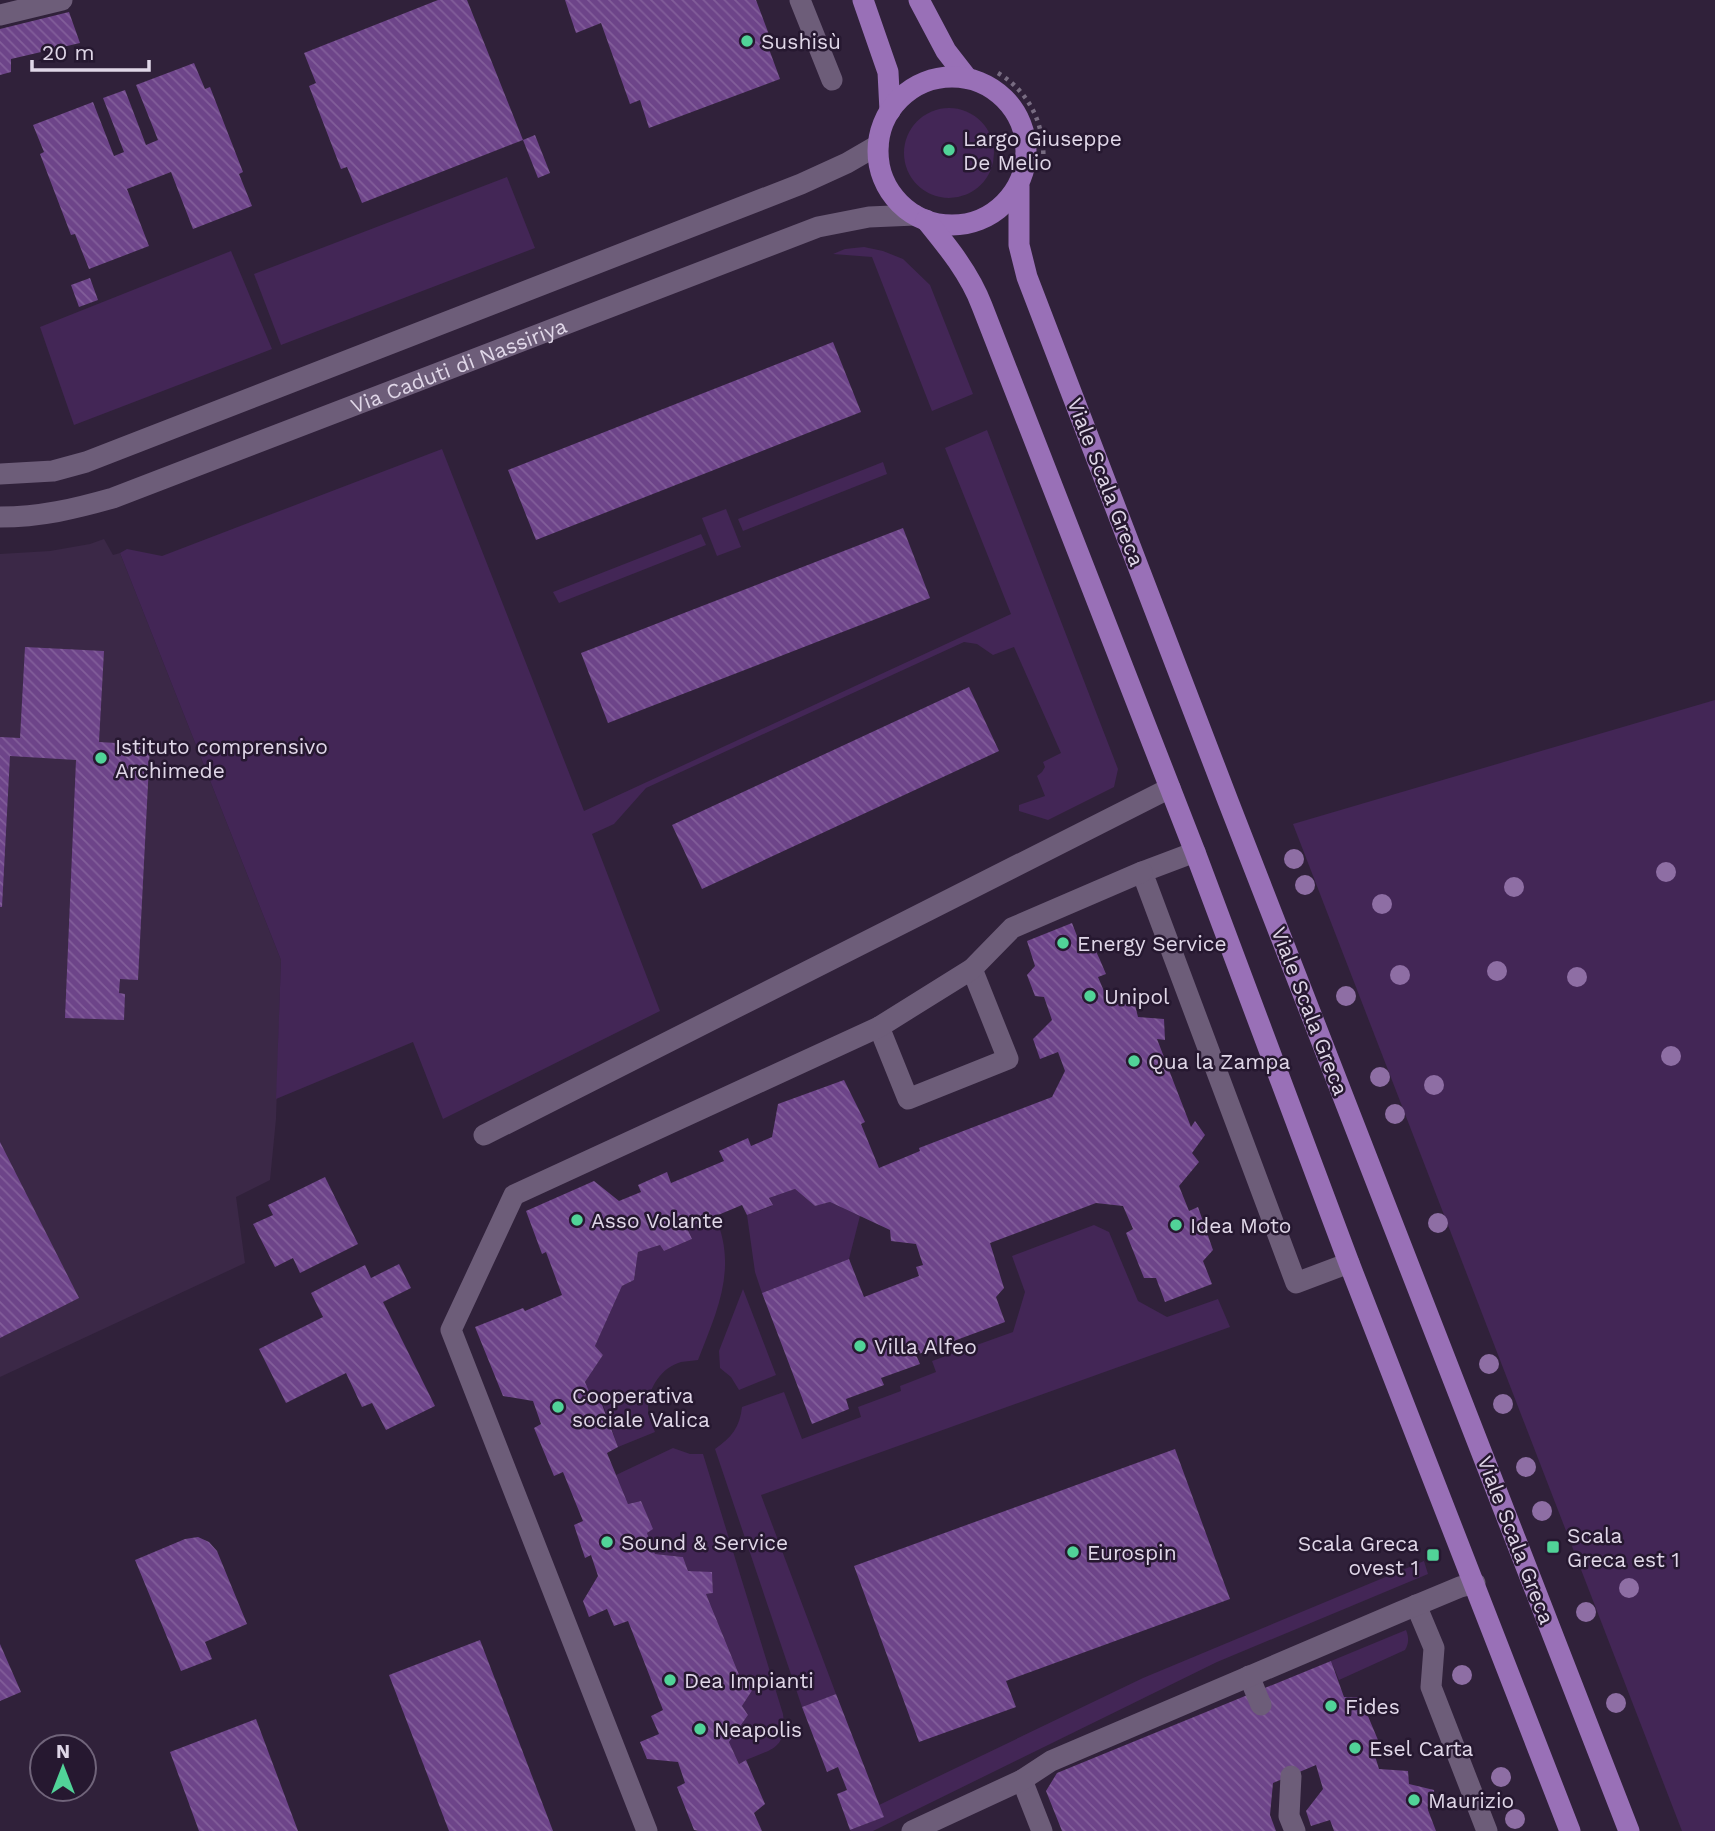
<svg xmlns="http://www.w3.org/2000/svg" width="1715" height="1831" viewBox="0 0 1715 1831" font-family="'Work Sans',sans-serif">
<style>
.built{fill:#3b2847}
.green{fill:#432656}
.building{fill:url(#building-back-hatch)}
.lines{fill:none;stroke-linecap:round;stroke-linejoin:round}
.path{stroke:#786c82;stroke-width:4.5;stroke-dasharray:3.5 5;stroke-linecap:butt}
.lane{stroke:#6d5d79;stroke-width:21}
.street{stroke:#6d5d79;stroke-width:21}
.primary{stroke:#9970b7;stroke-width:21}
.tree{fill:#8e6ea4}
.poi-dot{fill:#51d398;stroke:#261830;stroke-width:2.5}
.labels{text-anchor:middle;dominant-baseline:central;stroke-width:5;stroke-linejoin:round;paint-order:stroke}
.poi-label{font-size:21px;fill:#e0d7e8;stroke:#261830;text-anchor:start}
.street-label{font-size:21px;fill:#e0d7e8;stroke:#261830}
</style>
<defs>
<pattern id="building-back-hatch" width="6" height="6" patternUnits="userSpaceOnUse" patternTransform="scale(1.75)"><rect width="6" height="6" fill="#6d4489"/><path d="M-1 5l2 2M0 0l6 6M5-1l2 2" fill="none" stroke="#825e9a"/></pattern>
</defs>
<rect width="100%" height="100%" fill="#30213a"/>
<path class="built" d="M104,539L113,555L120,553L281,960L276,1119L270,1180L236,1197L245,1263L0,1377V554L50,551L90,544Z"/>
<g class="green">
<circle cx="949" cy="153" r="45"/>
<path d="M507,177L535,248L281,345L254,274Z"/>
<path d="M864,247L883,251L903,259L930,285L973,394L932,411L872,257L833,254L845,249Z"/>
<path d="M231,251L272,349L74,425L40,327Z"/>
<path d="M987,430L1118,769L1114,787L1048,820L1019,811V805L1045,796L1037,776L1042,772L1045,767L1043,762L1061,753L1014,647L993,655L977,644L964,642L646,788L614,824L592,834L660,1011L443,1119L413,1042L276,1099L281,960L120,553L127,549L162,556L442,449L584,811L1011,614L945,448Z"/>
<path d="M883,462L887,474L743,531L738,519Z"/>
<path d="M726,509L741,547L717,556L702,518Z"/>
<path d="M701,534L706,545L559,603L553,592Z"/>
<path d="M1715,700V1831H1682L1293,824Z"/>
<path d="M795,1189L815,1206L830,1202L860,1216L849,1259L762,1293L755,1272L747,1215L772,1206L769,1198Z"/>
<path d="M715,1216C738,1268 717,1311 698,1360C693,1361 686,1361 681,1362C659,1368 644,1394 649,1416C650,1422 653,1427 655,1432L618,1447L602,1402L595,1405L585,1382L603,1355L595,1346L622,1286L634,1280L638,1252L660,1245L664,1251L692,1239L687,1228Z"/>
<path d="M1094,1225L1109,1232L1138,1301L1167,1317L1218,1299L1230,1327L761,1495L836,1694L802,1707L715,1449C731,1438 740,1427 742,1407L784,1392L802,1439L861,1417L858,1407L901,1391L900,1386L936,1372L932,1361L1013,1332L1025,1292L1012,1256Z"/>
<path d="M743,1289L776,1375L739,1390L731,1377L720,1368L719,1351Z"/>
<path d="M673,1448L690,1454H703L783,1714C788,1755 766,1748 739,1764L729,1742L748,1715L742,1706L755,1686L747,1675L740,1677L706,1594L713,1593L712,1573L688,1571L683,1557L655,1554L647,1533L652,1529L641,1501L628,1504L616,1475Z"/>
<path d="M1424,1561L1428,1574L1217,1662L873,1831H851L850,1830L883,1817L879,1805L1143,1678Z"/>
<path d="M1406,1630C1409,1638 1409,1643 1405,1650L1339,1680L1331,1661Z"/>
</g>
<g class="building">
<path d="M438,0H467L523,140L362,203L347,167L341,169L309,86L316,83L304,53Z"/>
<path d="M565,0H756L774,48L769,49L780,79L649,128L640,100L630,104L601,23L576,33Z"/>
<path d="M69,12L80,43L11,59V72L0,75V29Z"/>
<path d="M194,63L205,89L210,87L243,172L239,174L252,206L193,229L171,172L127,189L149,246L89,269L75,234L71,235L40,154L44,152L33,125L93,102L114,156L124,152L103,98L125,90L146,145L158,140L136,85Z"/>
<path d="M535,135L550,173L538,178L523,140Z"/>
<path d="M90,278L98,300L79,307L71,285Z"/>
<path d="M833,342L861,412L536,540L508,470Z"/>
<path d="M903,528L930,598L608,723L581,653Z"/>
<path d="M25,647L104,651L99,742L150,745L138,980L120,979L119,993L125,994L124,1020L65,1018L76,760L10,756L2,907H0V737L20,738Z"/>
<path d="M969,687L999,751L702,889L672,825Z"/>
<path d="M1072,923L1082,949L1094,947L1100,960L1106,974L1098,977L1109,1003L1135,1005L1138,1017L1164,1019L1165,1040L1157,1039L1191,1127L1195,1121L1205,1135L1192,1153L1199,1162L1179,1186L1189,1211L1198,1207L1213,1250L1203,1261L1212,1284L1165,1302L1156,1278H1144L1126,1233L1133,1229L1123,1206L1096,1203L990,1243L1004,1288L996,1297L1005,1322L916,1355L920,1364L881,1378L884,1385L846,1399L849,1409L812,1424L762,1293L849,1259L864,1297L919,1276L916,1267L923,1265L916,1244L891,1241L890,1230L830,1202L815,1206L795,1189L769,1198L773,1205L747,1215L742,1205L687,1228L692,1239L664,1251L660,1245L638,1252L634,1280L622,1286L595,1346L603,1355L585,1382L595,1405L601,1402L618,1447L607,1453L628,1504L641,1501L653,1529L647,1533L655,1554L683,1557L688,1571L712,1572L713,1593L706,1594L740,1677L747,1675L755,1686L742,1706L748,1715L729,1742L739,1764L746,1760L765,1804L754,1813L762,1831H699L694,1830L677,1787L685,1783L678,1762L647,1759L640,1742L659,1734L651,1716L663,1710L628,1621L614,1626L607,1609L589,1617L583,1601L598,1576L591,1555L585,1558L574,1525L583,1521L563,1472L554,1476L534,1428L541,1424L533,1401L503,1396L475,1327L523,1308L525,1311L562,1295L546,1252L542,1254L526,1211L594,1181L619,1201L641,1192L638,1185L667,1172L671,1183L724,1161L719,1151L748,1138L751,1146L772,1137L778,1104L844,1080L865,1122L861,1124L879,1168L920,1151L919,1148L1052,1097L1065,1071L1058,1052L1040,1059L1033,1039L1052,1020L1044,997L1035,996L1027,975L1035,966L1027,941Z"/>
<path d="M0,1142L79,1298L0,1338Z"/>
<path d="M325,1177L358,1244L300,1273L293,1258L275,1267L253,1224L273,1215L268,1205Z"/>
<path d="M399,1264L411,1288L383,1302L435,1406L386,1430L372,1403L362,1407L346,1373L286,1403L259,1349L323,1317L311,1293L365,1265L371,1278Z"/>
<path d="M1175,1449L1230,1599L1006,1681L1016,1707L919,1742L854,1566Z"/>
<path d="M198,1537L209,1542L217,1551L247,1624L205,1642L212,1659L181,1671L135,1560L185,1539Z"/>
<path d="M480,1640L553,1831H449L389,1675Z"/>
<path d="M0,1644L21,1692L0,1701Z"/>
<path d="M1331,1661L1344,1697H1360L1378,1740L1371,1743L1379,1769L1408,1771L1409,1784L1434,1790L1435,1808L1428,1810L1436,1831H1334L1330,1820L1311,1826L1306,1811L1323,1789L1316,1765L1273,1783L1270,1815L1276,1831H1062L1046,1791L1057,1773Z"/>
<path d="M836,1694L884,1817L850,1830L837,1794L847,1790L838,1767L827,1772L802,1707Z"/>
<path d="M256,1719L298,1831H199L170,1752Z"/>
</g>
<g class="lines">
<path class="path" d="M998,73C1031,93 1046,127 1043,166"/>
<g class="lane">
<path d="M800,0L832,80"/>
<path d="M1195,852L1142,872L1296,1283L1349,1263"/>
<path d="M879,1027L908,1099L1008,1059L972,969"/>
<path d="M1416,1605L1434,1648L1431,1687L1487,1831"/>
<path d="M1249,1676L1261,1705"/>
<path d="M1291,1776L1289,1816L1295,1831"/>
<path d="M1022,1780L1042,1831"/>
<path d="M647,1831L451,1330L514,1195L879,1027L972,969L1012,928L1142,872"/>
<path d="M912,1831L1022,1780L1051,1761L1400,1612L1460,1587L1475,1583"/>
</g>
<g class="street">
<path d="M0,15L62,0"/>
<path d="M0,474L53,471L86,462L801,184L847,163L878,145"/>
<path id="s1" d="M0,517C41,517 74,509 113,498L818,227L869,217L915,215"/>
<path d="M484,1135L1170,788"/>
</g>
<g class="primary">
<path d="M863,0L888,72L890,111"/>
<path d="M919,0L946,51L967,78"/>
<circle cx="952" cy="151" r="74"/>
<path d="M1019,186V245L1027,277L1228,801L1629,1831"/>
<path d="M926,220C948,247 970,274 982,306L1195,852L1349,1263L1570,1831"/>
</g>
</g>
<g class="tree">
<circle cx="1294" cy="859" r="10"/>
<circle cx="1666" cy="872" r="10"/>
<circle cx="1305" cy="885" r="10"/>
<circle cx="1514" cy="887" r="10"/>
<circle cx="1382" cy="904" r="10"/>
<circle cx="1497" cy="971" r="10"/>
<circle cx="1400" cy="975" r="10"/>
<circle cx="1577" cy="977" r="10"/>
<circle cx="1346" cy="996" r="10"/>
<circle cx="1671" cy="1056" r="10"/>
<circle cx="1380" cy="1077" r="10"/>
<circle cx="1434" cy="1085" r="10"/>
<circle cx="1395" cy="1114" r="10"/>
<circle cx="1438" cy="1223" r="10"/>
<circle cx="1489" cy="1364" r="10"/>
<circle cx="1503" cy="1404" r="10"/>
<circle cx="1526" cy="1467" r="10"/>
<circle cx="1542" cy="1511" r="10"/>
<circle cx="1629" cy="1588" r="10"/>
<circle cx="1586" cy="1612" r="10"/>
<circle cx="1462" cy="1675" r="10"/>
<circle cx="1616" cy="1703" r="10"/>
<circle cx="1501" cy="1777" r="10"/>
<circle cx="1515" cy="1819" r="10"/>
</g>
<g class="poi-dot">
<circle cx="747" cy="41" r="7"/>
<circle cx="949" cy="150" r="7"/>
<circle cx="101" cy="758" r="7"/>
<circle cx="1063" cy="943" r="7"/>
<circle cx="1090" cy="996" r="7"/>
<circle cx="1134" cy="1061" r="7"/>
<circle cx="577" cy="1220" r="7"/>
<circle cx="1176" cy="1225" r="7"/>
<circle cx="860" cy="1346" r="7"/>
<circle cx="558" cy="1407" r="7"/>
<circle cx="607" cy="1542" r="7"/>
<rect x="1546" y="1540" width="14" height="14" rx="3.5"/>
<circle cx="1073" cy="1552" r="7"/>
<rect x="1426" y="1548" width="14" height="14" rx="3.5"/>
<circle cx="670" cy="1680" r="7"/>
<circle cx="1331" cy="1706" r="7"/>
<circle cx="700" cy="1729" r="7"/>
<circle cx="1355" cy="1748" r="7"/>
<circle cx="1414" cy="1800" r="7"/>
</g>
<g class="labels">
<g class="poi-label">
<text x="761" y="41">Sushisù</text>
<text x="963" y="138">Largo Giuseppe<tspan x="963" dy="24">De Melio</tspan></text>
<text x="115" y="746">Istituto comprensivo<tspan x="115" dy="24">Archimede</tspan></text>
<text x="1077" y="943">Energy Service</text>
<text x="1104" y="996">Unipol</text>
<text x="1148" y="1061">Qua la Zampa</text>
<text x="591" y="1220">Asso Volante</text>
<text x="1190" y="1225">Idea Moto</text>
<text x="874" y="1346">Villa Alfeo</text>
<text x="572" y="1395">Cooperativa<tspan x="572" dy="24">sociale Valica</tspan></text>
<text x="1567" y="1535">Scala<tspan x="1567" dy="24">Greca est 1</tspan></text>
<text x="621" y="1542">Sound &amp; Service</text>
<text x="1419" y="1543" text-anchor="end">Scala Greca<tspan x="1419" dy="24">ovest 1</tspan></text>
<text x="1087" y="1552">Eurospin</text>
<text x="684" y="1680">Dea Impianti</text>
<text x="1345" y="1706">Fides</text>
<text x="714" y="1729">Neapolis</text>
<text x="1369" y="1748">Esel Carta</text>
<text x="1428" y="1800">Maurizio</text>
</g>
<g class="street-label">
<text stroke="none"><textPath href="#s1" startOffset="485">Via Caduti di Nassiriya</textPath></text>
<text transform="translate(1106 482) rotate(69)">Viale Scala Greca</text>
<text transform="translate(1310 1011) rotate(69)">Viale Scala Greca</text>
<text transform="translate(1516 1540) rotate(69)">Viale Scala Greca</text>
</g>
</g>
<g transform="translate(63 1768)"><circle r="33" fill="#261830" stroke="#70647a" stroke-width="2"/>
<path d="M0-5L12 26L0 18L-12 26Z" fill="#51d398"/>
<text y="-10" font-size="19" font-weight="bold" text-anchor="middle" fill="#e0d7e8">N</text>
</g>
<path d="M32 60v10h117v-10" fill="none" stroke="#e0d7e8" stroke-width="3.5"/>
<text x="42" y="60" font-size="21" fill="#e0d7e8" stroke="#261830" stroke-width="5" paint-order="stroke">20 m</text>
</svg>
